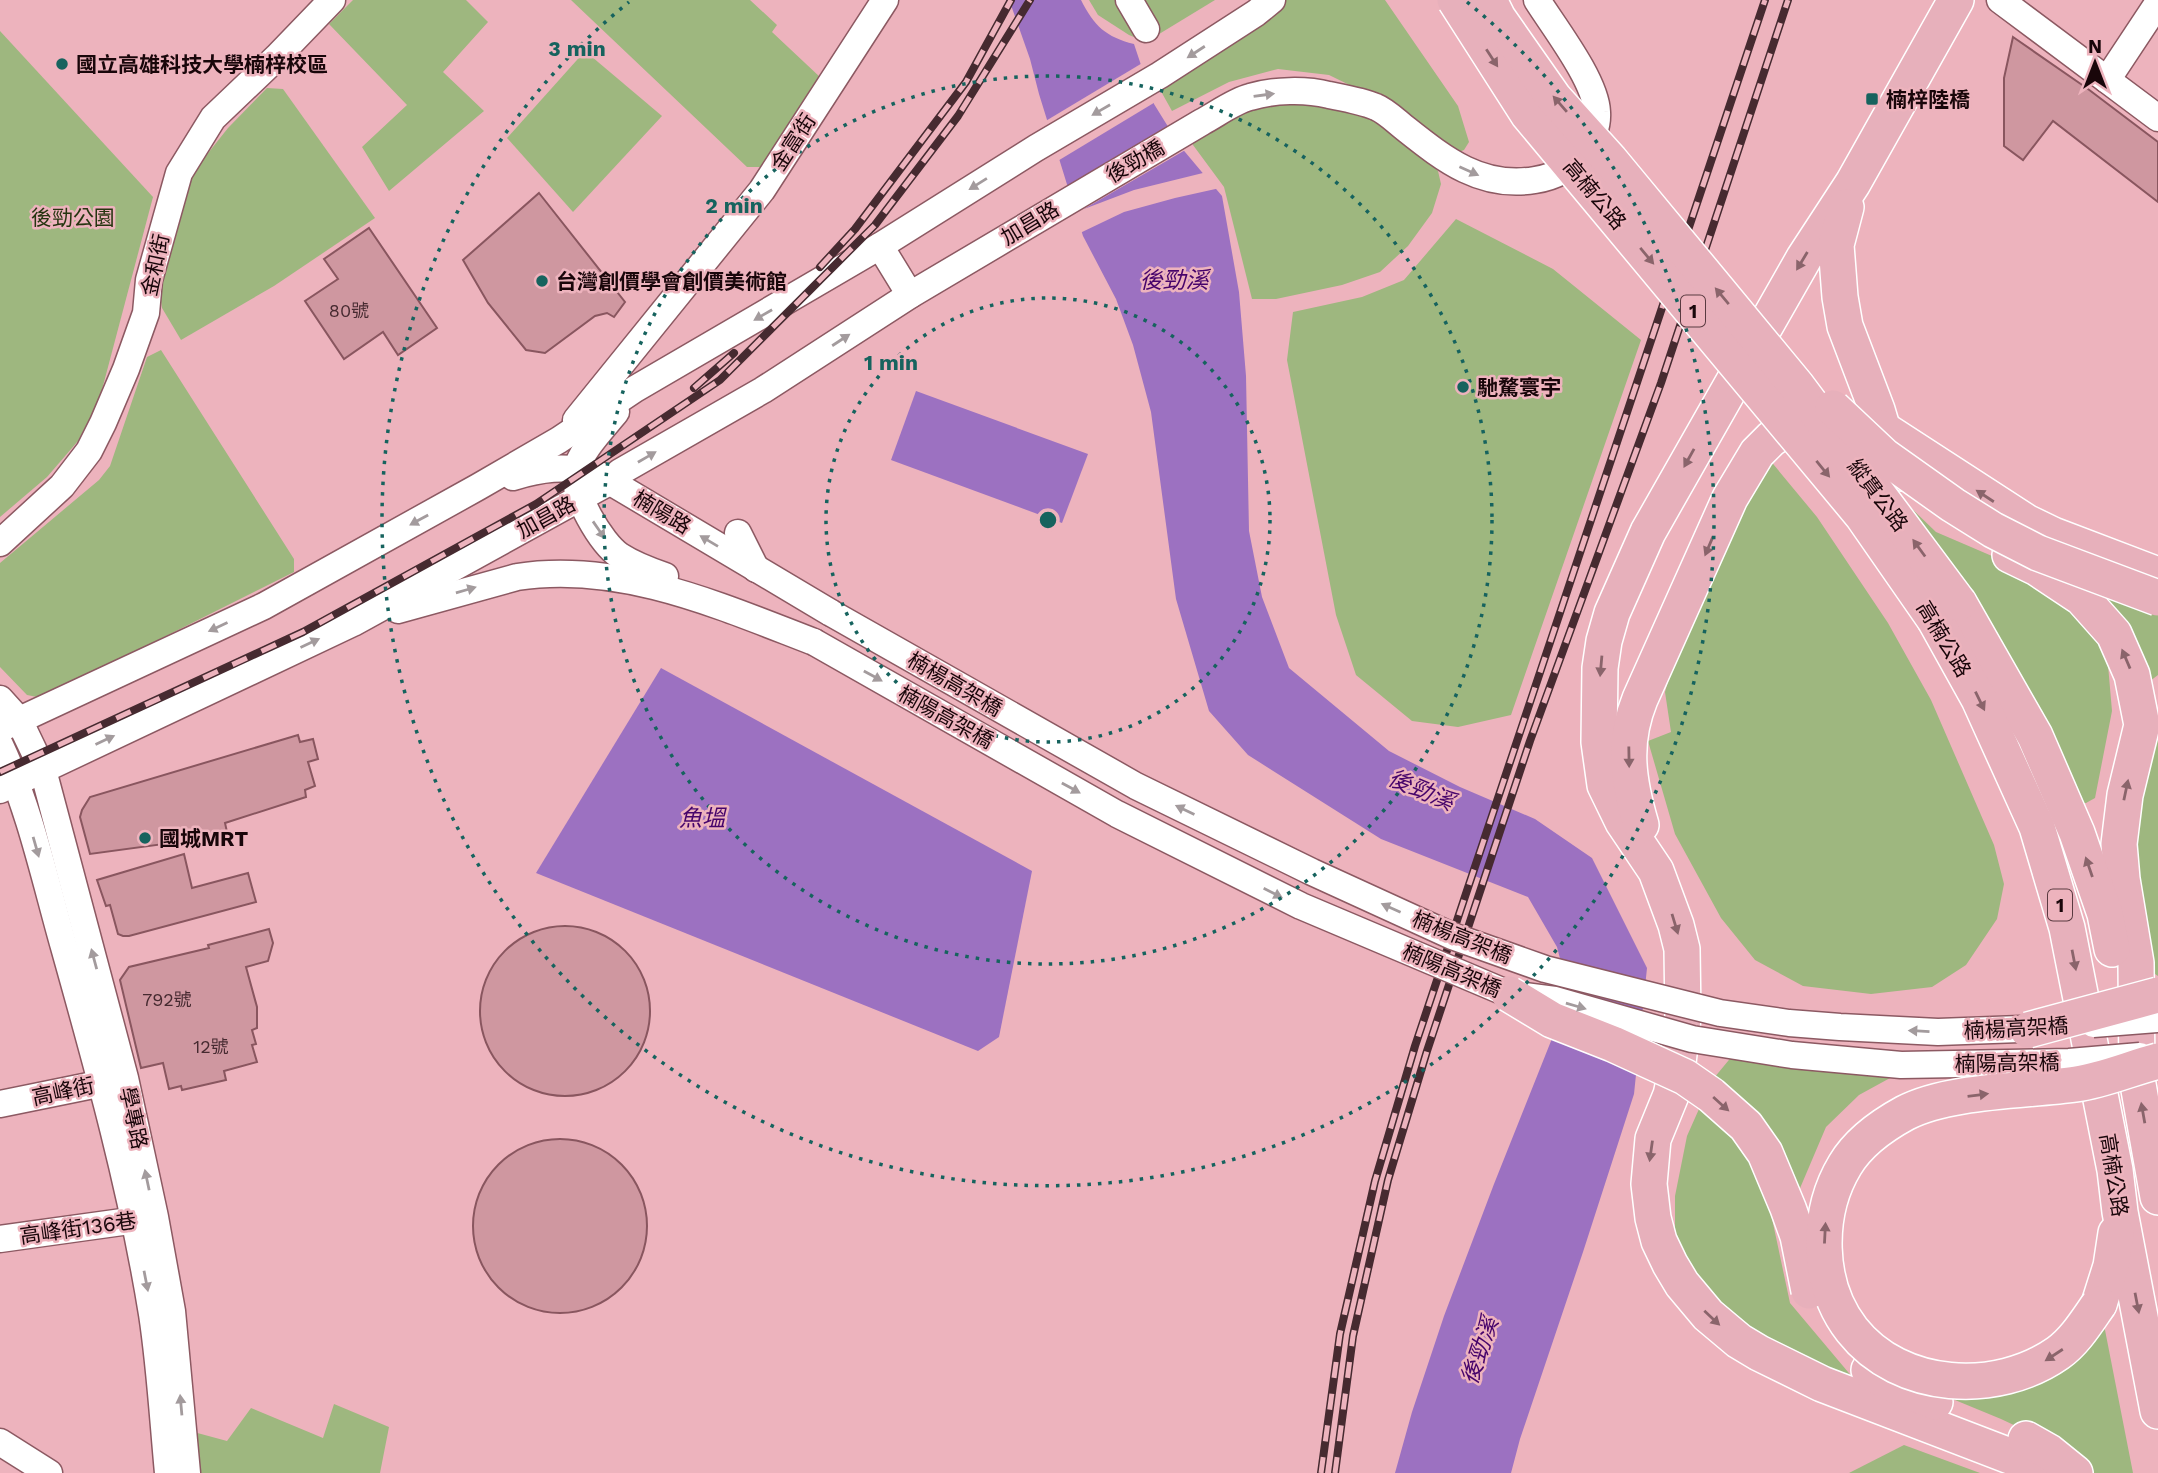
<svg xmlns="http://www.w3.org/2000/svg" width="2158" height="1473" viewBox="0 0 2158 1473" font-family="'Work Sans','Noto Sans TC',sans-serif">
<style>
.green{fill:#9eb77f}
.water{fill:#9c71c1}
.pier{fill:#edb3bd}
.building{fill:#cf97a0;stroke:#89565f;stroke-width:2}
.lines{fill:none;stroke-linecap:round;stroke-linejoin:round}
.minor-casing{stroke:#8c5962;stroke-width:29}
.major-casing{stroke:#fff;stroke-width:38}
.minor{stroke:#fff;stroke-width:26}
.major{stroke:#e7b0bb;stroke-width:35}
.rail-casing{stroke:#462a30;stroke-width:8}
.rail{stroke:#edb3bd;stroke-width:5;stroke-dasharray:16;stroke-linecap:butt}
.minor-bridge-casing{stroke:#8c5962;stroke-width:29;stroke-linecap:butt}
.major-bridge-casing{stroke:#fff;stroke-width:38;stroke-linecap:butt}
.minor-bridge{stroke:#fff;stroke-width:26}
.major-bridge{stroke:#e7b0bb;stroke-width:35}
.oneway{fill:#a39b9d}
.oneway2{fill:#8a646b}
.ring{fill:none;stroke:#16635e;stroke-width:3.5;stroke-dasharray:3.5 7}
.poi-dot{fill:#16635e;stroke:#edb3bd;stroke-width:2.5}
.labels{text-anchor:middle;dominant-baseline:central;stroke-width:5;stroke-linejoin:round;paint-order:stroke}
.number-label{font-size:18px;fill:#462a30}
.shield{fill:#edb3bd;stroke:#593a40;stroke-width:2}
.shield-label{font-size:19px;font-weight:bold;fill:#19060a}
.poi-label{font-size:21px;font-weight:bold;fill:#19060a;stroke:#edb3bd;text-anchor:start}
.street-label{font-size:21px;fill:#19060a;stroke:#edb3bd}
.park-label{font-size:21px;fill:#263510;stroke:#edb3bd}
.water-label{font-size:23px;font-style:italic;fill:#46046b;stroke:#edb3bd}
.centre{fill:#16635e;stroke:#edb3bd;stroke-width:3.5}
.ring-label{font-size:21px;text-anchor:middle;font-weight:bold;fill:#16635e;stroke:#edb3bd;stroke-width:5;stroke-linejoin:round;paint-order:stroke}
</style>
<rect width="100%" height="100%" fill="#edb3bd"/>
<g class="green">
<path d="M353,0H466L488,22L443,72L484,111L389,191L362,147L407,105L329,24Z"/>
<path d="M571,0H750L777,25L772,32L821,78L771,162L760,167H747Z"/>
<path d="M1089,0H1215L1146,42L1129,35L1098,15Z"/>
<path d="M1282,0H1385L1458,106L1469,142L1464,150L1454,154L1370,95L1329,75L1278,69L1229,82L1172,111L1158,86Z"/>
<path d="M0,31L153,197L99,401L78,441L47,477L0,517Z"/>
<path d="M585,51L662,116L573,212L507,138Z"/>
<path d="M267,88L283,89L375,218L274,286L181,340L162,308L160,294L189,177L228,128Z"/>
<path d="M1324,100L1392,127L1438,171L1441,184L1432,213L1408,246L1380,272L1342,285L1276,299H1252L1224,187L1193,145L1194,133L1254,101Z"/>
<path d="M1456,219L1553,269L1641,340L1511,715L1458,727L1412,721L1356,675L1336,615L1287,360L1293,312L1362,297L1404,280Z"/>
<path d="M161,350L294,559V572L42,698L27,695L0,667V563L99,480L110,466L147,357Z"/>
<path d="M1769,459L1817,517L1888,623L1931,700L1994,845L2004,884L1997,919L1966,965L1932,987L1871,994L1803,986L1755,960L1721,918L1675,834L1648,741L1671,732L1665,692L1675,657L1722,536Z"/>
<path d="M1909,506L1936,532L1999,559L2057,593L2092,628L2108,665L2112,711L2095,798L2086,803H2080L1986,629Z"/>
<path d="M2028,553L2158,604V675L2146,684Z"/>
<path d="M2158,728V976L2149,970L2130,841Z"/>
<path d="M1733,1055L1901,1072L1859,1095L1826,1127L1795,1200L1714,1078Z"/>
<path d="M1703,1100L1732,1133L1764,1181L1790,1303L1864,1391L1732,1323L1675,1251V1196L1687,1136Z"/>
<path d="M2101,1322L2105,1330L2133,1473H2085L2056,1445L2001,1419L1904,1379L1972,1389Z"/>
<path d="M334,1404L389,1427L380,1473H193L190,1431L227,1441L251,1408L323,1438Z"/>
<path d="M1904,1445L1980,1473H1849Z"/>
</g>
<g class="water">
<path d="M1006,0H1081C1094,26 1106,37 1134,44L1154,104L1180,146L1222,196L1239,292L1246,376L1249,531L1262,597L1289,668L1389,751L1460,787L1535,819L1592,858L1647,968L1634,1094L1583,1252L1520,1439L1511,1473H1395L1412,1412L1444,1316L1494,1184L1555,1031L1568,989L1557,947L1528,897L1381,839L1248,755L1209,711L1176,599L1151,412L1133,345L1116,299L1083,236L1039,94L1030,59L1012,8Z"/>
<path d="M916,391L1088,454L1062,523L891,460Z"/>
<path d="M661,668L1032,871L999,1037L978,1051L536,873Z"/>
</g>
<g class="pier">
<path d="M1144,62L1157,101L1056,162L1044,122Z"/>
<path d="M1183,144L1187,149L1084,209L1134,190L1207,172L1220,188L1175,198L1124,212L1080,233L1066,194Z"/>
</g>
<g class="building">
<path d="M2013,37L2088,89L2158,142V202L2053,121L2023,160L2004,146V78Z"/>
<path d="M539,193L625,302L614,317L607,313L595,316L545,353L526,350L488,303L463,260Z"/>
<path d="M369,228L437,328L398,355L383,332L344,359L305,301L338,279L324,259Z"/>
<path d="M298,735L300,742L313,739L318,759L308,762L315,786L305,790L306,797L225,823L227,832L179,846L178,842L90,854L80,817L82,810L90,797Z"/>
<path d="M184,854L192,888L248,873L256,902L129,936H123L118,934L110,905L106,906L97,880Z"/>
<circle cx="565" cy="1011" r="85"/>
<path d="M269,929L273,943L268,961L246,967L257,1007V1028L252,1030L256,1044L252,1045L257,1062L224,1071L226,1080L182,1090L181,1086L169,1089L163,1063L141,1068L120,980L129,967L209,948L208,945Z"/>
<circle cx="560" cy="1226" r="87"/>
</g>
<g class="lines">
<defs>
<g id="minor">
<path d="M1129,0L1146,29"/>
<path d="M2000,0L2158,118"/>
<path d="M2107,80L2158,3"/>
<path d="M880,246L910,295"/>
<path d="M616,412C604,427 580,451 576,471C572,494 601,543 620,556C634,565 650,571 665,576"/>
<path d="M576,420L762,190L885,0"/>
<path d="M513,477C543,468 563,466 594,472L831,613"/>
<path d="M738,533L756,569"/>
<path d="M0,543L62,486L89,451L103,423L126,369L146,313L149,280L179,173L213,118L277,57L332,0"/>
<path d="M398,610L517,577C620,561 720,606 814,642"/>
<path d="M0,699L19,720L43,770L125,1078L155,1217L172,1311L187,1473"/>
<path d="M0,729L264,606L478,487L559,440L635,389L880,246L1036,148L1160,75L1256,13L1272,0"/>
<path d="M0,745C30,809 45,880 64,947C98,1068 132,1190 152,1314C160,1366 163,1420 168,1473"/>
<path d="M0,790L353,623L611,481L620,472L763,390L910,295L1202,122C1217,114 1234,101 1250,97C1274,90 1305,89 1329,95C1344,98 1362,101 1376,107C1386,111 1397,122 1406,129C1445,160 1482,189 1535,180C1554,177 1573,168 1584,151C1592,139 1598,127 1597,112C1596,81 1554,27 1537,0"/>
<path d="M0,1104L118,1080"/>
<path d="M0,1239L151,1218"/>
<path d="M0,1442L49,1473"/>
</g>
<g id="major">
<path d="M1956,0L1853,183L1804,258L1648,532L1612,613L1604,641L1600,668L1599,742L1605,785L1623,822L1656,871L1676,925L1682,949L1683,1018L1678,1063L1671,1095L1653,1139L1649,1184L1653,1218L1659,1241L1670,1264L1682,1284L1708,1315L1739,1341L1759,1353L1822,1384L2015,1458L2041,1473"/>
<path d="M1846,207L1836,245L1840,297L1845,326L1877,410L1890,454L1903,473"/>
<path d="M1881,428L2026,522L2053,535L2158,575"/>
<path d="M2010,555L2037,568L2082,598L2114,634L2132,675L2142,725L2125,795L2119,844L2122,879L2136,963L2137,1077"/>
<path d="M1959,603L2035,736L2077,833L2105,914L2112,949"/>
<path d="M1935,620L1979,699L2037,827L2067,928L2115,1170L2120,1212L2158,1411"/>
<path d="M1641,825C1628,781 1622,743 1640,699L1730,498L1757,453L1771,439L1787,428L1818,423"/>
<path d="M2133,1056L2158,1197"/>
<path d="M2099,1304L2111,1266L2116,1233"/>
<path d="M1869,1370L1885,1381L1935,1402"/>
<path d="M2026,1439L2049,1452L2075,1473"/>
</g>
</defs>
<use href="#minor" class="minor-casing"/>
<use href="#major" class="major-casing"/>
<use href="#minor" class="minor"/>
<use href="#major" class="major"/>
<defs>
<g id="rail">
<path d="M820,267L855,229L966,82L1011,0"/>
<path d="M694,388L734,353"/>
<path d="M0,772L303,632L536,504L720,380L875,225L958,116L1030,0"/>
<path d="M1321,1473L1340,1334L1375,1181L1415,1046L1765,0"/>
<path d="M1335,1473L1353,1336L1388,1180L1427,1051L1530,741L1661,383L1788,0"/>
</g>
</defs>
<use href="#rail" class="rail-casing"/>
<use href="#rail" class="rail"/>
<defs>
<g id="minor-bridge">
<path d="M831,613L1136,786L1312,872L1452,936L1545,969L1720,1013L1789,1023L1840,1027L1938,1032L2045,1028"/>
<path d="M814,642L1117,814L1301,906L1509,994L1555,1000L1692,1039L1792,1055L1901,1065L2069,1062L2140,1056"/>
<path d="M2093,1024L2158,1019"/>
</g>
<g id="major-bridge">
<path d="M1455,0L1528,114L1862,515L1935,620"/>
<path d="M1489,0L1498,18L1554,98L1610,160L1797,386L1959,603"/>
<path d="M1833,408L1884,456L1953,505L1993,530L2038,553L2158,598"/>
<path d="M1509,994L1552,1020L1613,1044L1685,1077L1711,1095L1746,1126L1765,1153L1788,1208L1798,1236L1809,1291"/>
<path d="M2028,1030L2158,995"/>
<path d="M2099,1304C2087,1321 2075,1341 2058,1353C1997,1396 1900,1391 1852,1330C1816,1284 1816,1213 1845,1165C1858,1143 1883,1125 1905,1113C1949,1090 2026,1091 2076,1084C2104,1080 2131,1068 2158,1061"/>
</g>
</defs>
<use href="#minor-bridge" class="minor-bridge-casing"/>
<use href="#major-bridge" class="major-bridge-casing"/>
<use href="#minor-bridge" class="minor-bridge"/>
<use href="#major-bridge" class="major-bridge"/>
</g>
<defs><path id="oneway-solid" d="M-6-.8H1V-3.2L6.5 0L1 3.2V.8H-6Z" transform="scale(1.75)"/></defs>
<g class="oneway">
<use href="#oneway-solid" transform="translate(1196 52) rotate(147)"/>
<use href="#oneway-solid" transform="translate(1264 95) rotate(-8)"/>
<use href="#oneway-solid" transform="translate(1101 110) rotate(150)"/>
<use href="#oneway-solid" transform="translate(1469 171) rotate(24)"/>
<use href="#oneway-solid" transform="translate(978 184) rotate(148)"/>
<use href="#oneway-solid" transform="translate(763 315) rotate(150)"/>
<use href="#oneway-solid" transform="translate(841 340) rotate(-33)"/>
<use href="#oneway-solid" transform="translate(647 457) rotate(-30)"/>
<use href="#oneway-solid" transform="translate(419 520) rotate(151)"/>
<use href="#oneway-solid" transform="translate(599 530) rotate(55)"/>
<use href="#oneway-solid" transform="translate(709 541) rotate(-149)"/>
<use href="#oneway-solid" transform="translate(466 590) rotate(-16)"/>
<use href="#oneway-solid" transform="translate(218 627) rotate(155)"/>
<use href="#oneway-solid" transform="translate(310 643) rotate(-25)"/>
<use href="#oneway-solid" transform="translate(873 676) rotate(29)"/>
<use href="#oneway-solid" transform="translate(105 740) rotate(-25)"/>
<use href="#oneway-solid" transform="translate(1071 788) rotate(29)"/>
<use href="#oneway-solid" transform="translate(1185 810) rotate(-154)"/>
<use href="#oneway-solid" transform="translate(36 847) rotate(74)"/>
<use href="#oneway-solid" transform="translate(1273 893) rotate(27)"/>
<use href="#oneway-solid" transform="translate(1391 908) rotate(-156)"/>
<use href="#oneway-solid" transform="translate(94 959) rotate(-105)"/>
<use href="#oneway-solid" transform="translate(1576 1006) rotate(16)"/>
<use href="#oneway-solid" transform="translate(1919 1031) rotate(-177)"/>
<use href="#oneway-solid" transform="translate(147 1180) rotate(-102)"/>
<use href="#oneway-solid" transform="translate(146 1281) rotate(79)"/>
<use href="#oneway-solid" transform="translate(181 1405) rotate(-95)"/>
</g>
<g class="oneway2">
<use href="#oneway-solid" transform="translate(1492 58) rotate(57)"/>
<use href="#oneway-solid" transform="translate(1560 104) rotate(-131)"/>
<use href="#oneway-solid" transform="translate(1647 256) rotate(50)"/>
<use href="#oneway-solid" transform="translate(1802 261) rotate(121)"/>
<use href="#oneway-solid" transform="translate(1722 296) rotate(-130)"/>
<use href="#oneway-solid" transform="translate(1689 458) rotate(119)"/>
<use href="#oneway-solid" transform="translate(1823 469) rotate(51)"/>
<use href="#oneway-solid" transform="translate(1985 496) rotate(-147)"/>
<use href="#oneway-solid" transform="translate(1709 546) rotate(113)"/>
<use href="#oneway-solid" transform="translate(1919 548) rotate(-126)"/>
<use href="#oneway-solid" transform="translate(2126 659) rotate(-113)"/>
<use href="#oneway-solid" transform="translate(1601 666) rotate(95)"/>
<use href="#oneway-solid" transform="translate(1980 701) rotate(64)"/>
<use href="#oneway-solid" transform="translate(1629 757) rotate(89)"/>
<use href="#oneway-solid" transform="translate(2126 790) rotate(-78)"/>
<use href="#oneway-solid" transform="translate(2089 867) rotate(-109)"/>
<use href="#oneway-solid" transform="translate(1675 924) rotate(73)"/>
<use href="#oneway-solid" transform="translate(2074 960) rotate(79)"/>
<use href="#oneway-solid" transform="translate(1978 1095) rotate(-7)"/>
<use href="#oneway-solid" transform="translate(1721 1104) rotate(42)"/>
<use href="#oneway-solid" transform="translate(2143 1113) rotate(-100)"/>
<use href="#oneway-solid" transform="translate(1651 1151) rotate(98)"/>
<use href="#oneway-solid" transform="translate(1825 1233) rotate(-87)"/>
<use href="#oneway-solid" transform="translate(2137 1303) rotate(79)"/>
<use href="#oneway-solid" transform="translate(1712 1318) rotate(43)"/>
<use href="#oneway-solid" transform="translate(2054 1355) rotate(147)"/>
</g>
<g class="ring">
<circle cx="1048" cy="520" r="222"/>
<circle cx="1048" cy="520" r="444"/>
<path d="M1467 2A666 666 0 1 1 629 2"/>
</g>
<g class="poi-dot">
<circle cx="62" cy="64" r="7"/>
<rect x="1865" y="92" width="14" height="14" rx="3.5"/>
<circle cx="542" cy="281" r="7"/>
<circle cx="1463" cy="387" r="7"/>
<circle cx="145" cy="838" r="7"/>
</g>
<g class="labels">
<g class="number-label">
<text x="349" y="310">80號</text>
<text x="167" y="999">792號</text>
<text x="211" y="1046">12號</text>
</g>
<g class="shield">
<rect x="1681" y="295.5" width="24" height="31" rx="5"/>
<rect x="2048" y="889.5" width="24" height="31" rx="5"/>
</g>
<g class="shield-label">
<text x="1693" y="311">1</text>
<text x="2060" y="905">1</text>
</g>
<g class="poi-label">
<text x="76" y="64">國立高雄科技大學楠梓校區</text>
<text x="1886" y="99">楠梓陸橋</text>
<text x="556" y="281">台灣創價學會創價美術館</text>
<text x="1477" y="387">馳騖寰宇</text>
<text x="159" y="838">國城MRT</text>
</g>
<g class="street-label">
<text transform="translate(793 142) rotate(-57)">金富街</text>
<text transform="translate(1135 161) rotate(-30)">後勁橋</text>
<text transform="translate(1595 194) rotate(50)">高楠公路</text>
<text transform="translate(1030 223) rotate(-31)">加昌路</text>
<text transform="translate(155 265) rotate(-78)">金和街</text>
<text transform="translate(1878 495) rotate(53)">縱貫公路</text>
<text transform="translate(662 512) rotate(31)">楠陽路</text>
<text transform="translate(546 517) rotate(-29)">加昌路</text>
<text transform="translate(1944 639) rotate(59)">高楠公路</text>
<text transform="translate(955 684) rotate(30)">楠楊高架橋</text>
<text transform="translate(946 717) rotate(29)">楠陽高架橋</text>
<text transform="translate(1462 937) rotate(22)">楠楊高架橋</text>
<text transform="translate(1452 970) rotate(23)">楠陽高架橋</text>
<text transform="translate(2016 1028) rotate(-3)">楠楊高架橋</text>
<text transform="translate(2007 1063) rotate(-1)">楠陽高架橋</text>
<text transform="translate(63 1091) rotate(-12)">高峰街</text>
<text transform="translate(134 1118) rotate(78)">學專路</text>
<text transform="translate(2114 1175) rotate(81)">高楠公路</text>
<text transform="translate(78 1228) rotate(-8)">高峰街136巷</text>
</g>
<g class="park-label">
<text x="73" y="217">後勁公園</text>
</g>
<g class="water-label">
<text x="1174" y="280">後勁溪</text>
<text transform="translate(1421 790) rotate(23)">後勁溪</text>
<text x="702" y="818">魚塭</text>
<text transform="translate(1480 1351) rotate(-71)">後勁溪</text>
</g>
</g>
<circle cx="1048" cy="520" r="10" class="centre"/>
<g class="ring-label">
<text x="577" y="56">3 min</text>
<text x="734" y="213">2 min</text>
<text x="891" y="370">1 min</text>
</g>
<g transform="translate(2095 63)" stroke="#edb3bd" stroke-width="5" paint-order="stroke">
<path d="M0-5L12 26L0 18L-12 26Z" fill="#19060a"/>
<text y="-10" font-size="19" font-weight="bold" text-anchor="middle" fill="#19060a">N</text>
</g>
</svg>
